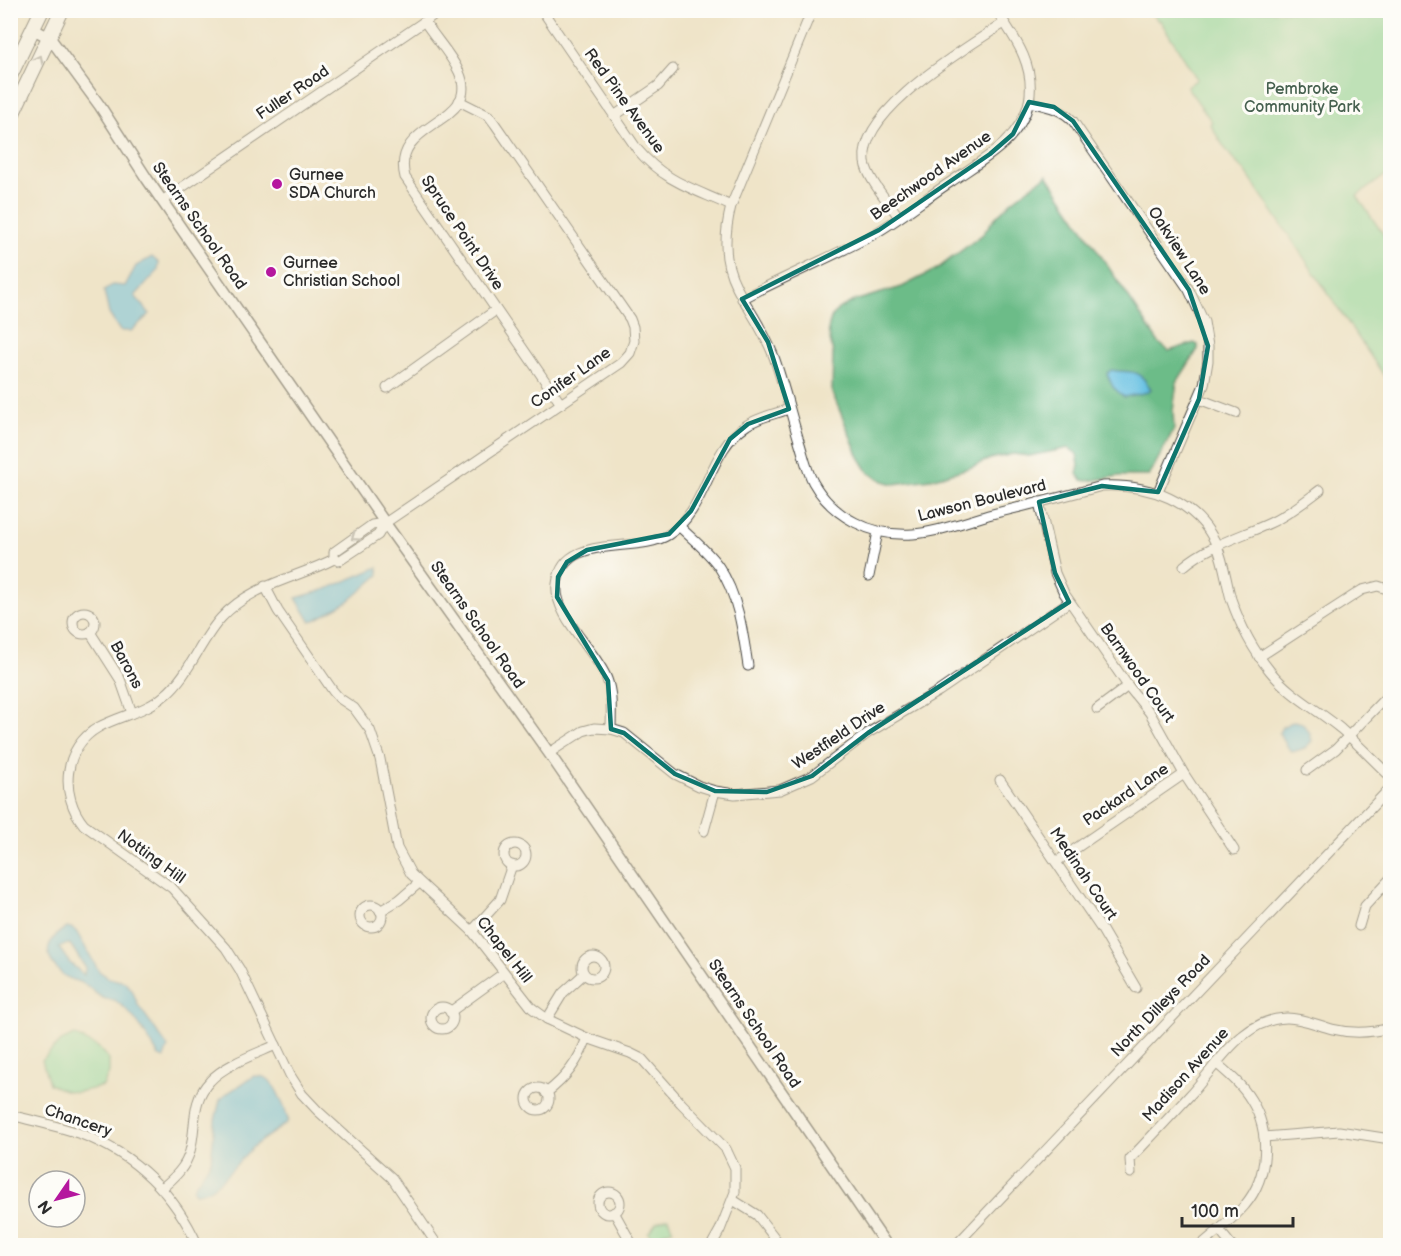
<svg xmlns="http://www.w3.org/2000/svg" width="1401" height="1256" viewBox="0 0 1401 1256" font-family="'Balsamiq Sans',sans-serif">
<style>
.green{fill:#85dda2;stroke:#588466;stroke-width:1.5}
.forest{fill:#6cbc88;stroke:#4c745a;stroke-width:1.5}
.water{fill:#64bfe2;stroke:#487586;stroke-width:1.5;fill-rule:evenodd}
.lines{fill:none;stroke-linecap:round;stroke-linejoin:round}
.minor-casing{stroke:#484743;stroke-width:11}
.major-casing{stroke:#484743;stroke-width:13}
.highway-casing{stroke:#484743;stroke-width:16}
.minor{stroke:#fff;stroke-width:9}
.major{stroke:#fff;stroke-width:10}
.highway{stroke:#fff;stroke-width:14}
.oneway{stroke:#a0a0a0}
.marked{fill:none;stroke:#0f766e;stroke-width:4.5;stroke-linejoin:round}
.poi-dot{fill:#b5179e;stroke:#fdfcf7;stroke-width:2}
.labels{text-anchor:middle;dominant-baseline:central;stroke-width:6;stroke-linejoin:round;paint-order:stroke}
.park-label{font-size:16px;fill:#46604f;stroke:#fdfcf7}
.street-label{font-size:16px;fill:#2b2b2b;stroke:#fdfcf7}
.poi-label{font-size:16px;fill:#2b2b2b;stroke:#fdfcf7;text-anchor:start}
</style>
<rect width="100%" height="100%" fill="#fdfcf7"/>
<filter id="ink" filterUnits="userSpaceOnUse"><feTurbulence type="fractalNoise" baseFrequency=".0167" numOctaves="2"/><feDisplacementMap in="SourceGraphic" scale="12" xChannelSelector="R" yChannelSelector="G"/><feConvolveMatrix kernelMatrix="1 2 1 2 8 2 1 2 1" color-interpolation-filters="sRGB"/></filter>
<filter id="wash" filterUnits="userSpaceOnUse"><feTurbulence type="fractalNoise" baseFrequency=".008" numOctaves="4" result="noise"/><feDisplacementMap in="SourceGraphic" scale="24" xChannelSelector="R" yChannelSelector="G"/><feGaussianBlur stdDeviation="1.35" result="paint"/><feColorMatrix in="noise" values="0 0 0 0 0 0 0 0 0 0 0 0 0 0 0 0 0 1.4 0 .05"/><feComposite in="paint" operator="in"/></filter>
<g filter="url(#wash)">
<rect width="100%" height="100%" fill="#efe4c8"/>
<g class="green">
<path d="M1152,11H1390V172L1357,196L1390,244L1389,383L1245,171C1230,158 1220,141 1210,124L1212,122L1187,87L1197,79L1160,20L1158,21L1151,11Z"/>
<path d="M74,1035L98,1047L109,1060V1073L103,1086C78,1093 73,1095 49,1084L42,1060L61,1041Z"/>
<path d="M668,1218L673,1230L662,1233L655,1240L648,1233L657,1222Z"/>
</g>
<path class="forest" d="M1047,175L1159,343L1169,351L1194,343L1198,345V349L1177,382L1173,411L1174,429L1149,476H1119L1088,481L1082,480L1077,474L1079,465L1077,454L1069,448L1029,456L1013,454L990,459L969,468L931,479L894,484L883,481L869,473L859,457L832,392L833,353L828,330L831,318L838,309L854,301L902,287L937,269L983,234L994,219L1012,201Z"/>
<g class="water">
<path d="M152,257L159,263L158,271L135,296L150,314L131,331H120L109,314L104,291L112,285L125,286L136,266Z"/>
<path d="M1111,370C1135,374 1136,366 1151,389L1148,392L1124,397L1113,387L1107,374Z"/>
<path d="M378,567L379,575L349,601L315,620L310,621L296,598L327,589Z"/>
<path d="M1294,721L1302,723L1310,733L1312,741L1305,748L1293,752L1289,749L1279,733L1282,727Z"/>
<path d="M67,927L71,928L76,931L99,971L109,978L125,982L132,990L138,1005L168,1047L164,1058L159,1056C147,1037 135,1014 116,1001C112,998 107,1001 103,998C96,995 91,988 84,984C78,981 68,979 63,975C42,956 44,941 67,927ZM70,944L85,967L84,975L69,962L59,948L63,945Z"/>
<path d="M254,1076C259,1076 264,1076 268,1079C276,1085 286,1110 288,1120L286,1124C275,1131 264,1138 254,1146C239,1159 216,1194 195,1193L193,1190L194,1186L211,1161L215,1120L220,1100L226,1094Z"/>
</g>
</g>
<g filter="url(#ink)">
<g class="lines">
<defs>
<g id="minor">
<path d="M542,10L637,149C665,182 692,188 731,206"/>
<path d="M812,10L731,206C712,283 750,294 774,357C784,385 791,415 800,444C804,457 807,471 813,482C833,518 873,537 913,534C939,532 967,521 992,514C1029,505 1066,496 1102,486C1148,484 1197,500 1217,546C1224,562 1226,581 1231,599C1240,625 1253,650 1270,671C1290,696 1317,709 1341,729C1358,744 1374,761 1390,776"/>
<path d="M425,22C435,38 451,54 459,72C483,125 390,120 405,177L561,404"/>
<path d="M1029,102C1046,106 1061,108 1073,121L1189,290L1204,322L1208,346V361L1204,385L1158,492"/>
<path d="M614,116L658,86L673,69"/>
<path d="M162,201L441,10"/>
<path d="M899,217C889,203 867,178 865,162C858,110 967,48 1004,23"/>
<path d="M742,299C784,277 827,259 869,237C898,221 924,199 952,181C982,160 1020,141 1029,102C1036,66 1015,38 996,10"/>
<path d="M387,388L496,310"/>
<path d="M1199,399L1236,413"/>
<path d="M1039,502L1055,573L1064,593L1128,686L1150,713L1184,774L1234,850"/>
<path d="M385,523L378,535L339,561L334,559C295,579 252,584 221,618C200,641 190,674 165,695C146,712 121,715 99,727C63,747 59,795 84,825L172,888L226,948L240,970L290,1075L302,1094L318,1111L392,1178L438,1246"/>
<path d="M679,526C692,539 709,552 719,567C738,595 743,632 748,666"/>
<path d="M334,559V552L372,525L385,523L621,363L630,353L634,341L633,327L630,319L495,124L489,116L459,101"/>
<path d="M1184,566C1209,545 1240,537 1270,523C1288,515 1304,502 1320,490"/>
<path d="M869,576L878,532"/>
<path d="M265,586L278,611L333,691L339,698L354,708L370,730L380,759L397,848L411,874L472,931L532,1008L547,1019L587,1038L630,1053L642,1059L681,1103L726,1149L735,1168V1192L720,1230L711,1246"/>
<circle cx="84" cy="623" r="11"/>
<path d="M90,632L120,679L132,713"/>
<path d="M1259,657L1362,590L1378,586L1390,590"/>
<path d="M1097,709L1128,686"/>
<path d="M611,729C611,712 613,695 607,679C596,650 553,616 557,584C563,531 636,555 668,535C708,510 707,450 747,425C759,417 775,414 789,409"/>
<path d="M549,753L583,731L594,728L611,729L624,733L675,774L699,786L715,791L735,794L780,790L812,776L868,733L939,691L1069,602"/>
<path d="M1307,770L1336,749L1390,693"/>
<path d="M1000,780L1102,930L1136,988"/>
<path d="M704,831L715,791"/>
<circle cx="515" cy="855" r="11"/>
<path d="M1056,862L1184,774"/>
<circle cx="371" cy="916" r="11"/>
<path d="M380,911L399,900L419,883"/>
<path d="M1359,926L1365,906L1390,879"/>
<path d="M472,931L500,900L512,865"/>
<circle cx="593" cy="967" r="11"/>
<circle cx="442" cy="1018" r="11"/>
<path d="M450,1012L504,973"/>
<path d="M547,1019L563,993L584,974"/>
<circle cx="538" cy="1099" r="11"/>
<path d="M546,1093C566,1078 578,1062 587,1038"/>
<path d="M10,1115C34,1121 58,1126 81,1134C135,1154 175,1194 198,1246"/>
<path d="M1264,1137L1339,1131L1390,1139"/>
<path d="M1131,1173L1130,1159C1150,1138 1170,1117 1190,1095C1217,1066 1241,1019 1287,1018C1303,1018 1317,1025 1332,1029C1352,1034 1371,1033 1390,1028"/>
<path d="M162,1188C174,1178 186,1167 190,1151C197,1126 190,1102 210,1081C224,1065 256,1054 276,1045"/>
<circle cx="609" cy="1203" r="11"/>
<path d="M733,1200L757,1215L781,1246"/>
<path d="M614,1212L633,1246"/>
<path d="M1219,1230L1232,1246"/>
<path d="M955,1246L1390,788"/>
<path d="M1200,1246C1215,1233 1232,1220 1245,1205C1269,1176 1271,1132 1251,1100C1242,1085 1229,1074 1216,1063"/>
</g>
<path id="major" d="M33,29L50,38L100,106L147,179L385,523L549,753L887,1246"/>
<g id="highway">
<path d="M10,76L42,10"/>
<path d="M10,119L62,10"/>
</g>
</defs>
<use href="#minor" class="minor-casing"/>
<use href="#major" class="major-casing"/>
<use href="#highway" class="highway-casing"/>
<use href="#minor" class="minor"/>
<use href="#major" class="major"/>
<use href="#highway" class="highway"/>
</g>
<defs><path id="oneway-chevron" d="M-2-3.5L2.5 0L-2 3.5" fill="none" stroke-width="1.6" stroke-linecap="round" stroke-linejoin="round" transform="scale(1.5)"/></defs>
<g class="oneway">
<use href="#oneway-chevron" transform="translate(39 59) rotate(-63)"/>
<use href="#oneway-chevron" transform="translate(355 537) rotate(145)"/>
</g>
</g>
<path d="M0 0H1401V1256H0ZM1029,102L1054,107L1073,121L1189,290L1208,346L1199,399L1158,492L1102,486L1039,502L1055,573L1069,602L868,733L812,776L767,792L715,791L675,774L624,733L611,729L608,681L557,597L558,577L567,562L587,550L669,534L691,511L730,439L748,424L789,409L768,342L742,299L879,230L990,154L1013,134Z" fill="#efe4c8" fill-opacity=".55" fill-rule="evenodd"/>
<path class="marked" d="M1029,102L1054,107L1073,121L1189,290L1208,346L1199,399L1158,492L1102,486L1039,502L1055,573L1069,602L868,733L812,776L767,792L715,791L675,774L624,733L611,729L608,681L557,597L558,577L567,562L587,550L669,534L691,511L730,439L748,424L789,409L768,342L742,299L879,230L990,154L1013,134Z"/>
<g class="poi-dot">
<circle cx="277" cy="184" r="6"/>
<circle cx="271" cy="272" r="6"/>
</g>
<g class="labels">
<g class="park-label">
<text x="1302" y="89">Pembroke<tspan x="1302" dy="18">Community Park</tspan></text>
</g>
<g class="street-label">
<text transform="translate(293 93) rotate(-34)">Fuller Road</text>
<text transform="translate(624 101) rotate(54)">Red Pine Avenue</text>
<text transform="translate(931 176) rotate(-35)">Beechwood Avenue</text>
<text transform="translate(199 226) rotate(55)">Stearns School Road</text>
<text transform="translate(462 233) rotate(56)">Spruce Point Drive</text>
<text transform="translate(1179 251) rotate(57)">Oakview Lane</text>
<text transform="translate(571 378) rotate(-35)">Conifer Lane</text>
<text transform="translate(982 501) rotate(-14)">Lawson Boulevard</text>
<text transform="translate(477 625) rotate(55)">Stearns School Road</text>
<text transform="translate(126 665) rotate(62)">Barons</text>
<text transform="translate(1137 673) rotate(55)">Barnwood Court</text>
<text transform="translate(839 736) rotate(-34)">Westfield Drive</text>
<text transform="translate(1126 795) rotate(-34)">Packard Lane</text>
<text transform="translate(151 857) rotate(36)">Notting Hill</text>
<text transform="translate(1083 874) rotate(56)">Medinah Court</text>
<text transform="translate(504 950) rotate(52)">Chapel Hill</text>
<text transform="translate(1161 1006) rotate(-46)">North Dilleys Road</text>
<text transform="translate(754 1024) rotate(56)">Stearns School Road</text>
<text transform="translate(1186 1075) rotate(-48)">Madison Avenue</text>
<text transform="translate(78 1121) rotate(19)">Chancery</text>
</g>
<g class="poi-label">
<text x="289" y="175">Gurnee<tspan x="289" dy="18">SDA Church</tspan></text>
<text x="283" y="263">Gurnee<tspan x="283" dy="18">Christian School</tspan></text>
</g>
</g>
<rect width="1401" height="1256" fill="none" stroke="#fdfcf7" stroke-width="36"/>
<g transform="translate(57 1199) rotate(235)"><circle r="28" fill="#fdfcf7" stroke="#a9a8a5" stroke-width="1.5"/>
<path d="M0-4.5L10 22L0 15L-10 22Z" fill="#b5179e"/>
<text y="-9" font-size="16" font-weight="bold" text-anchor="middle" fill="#2b2b2b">N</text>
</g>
<path d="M1182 1217v9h111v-9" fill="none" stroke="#2b2b2b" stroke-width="3"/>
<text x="1191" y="1217" font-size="18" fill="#2b2b2b" stroke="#fdfcf7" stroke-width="4.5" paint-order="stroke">100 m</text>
</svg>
